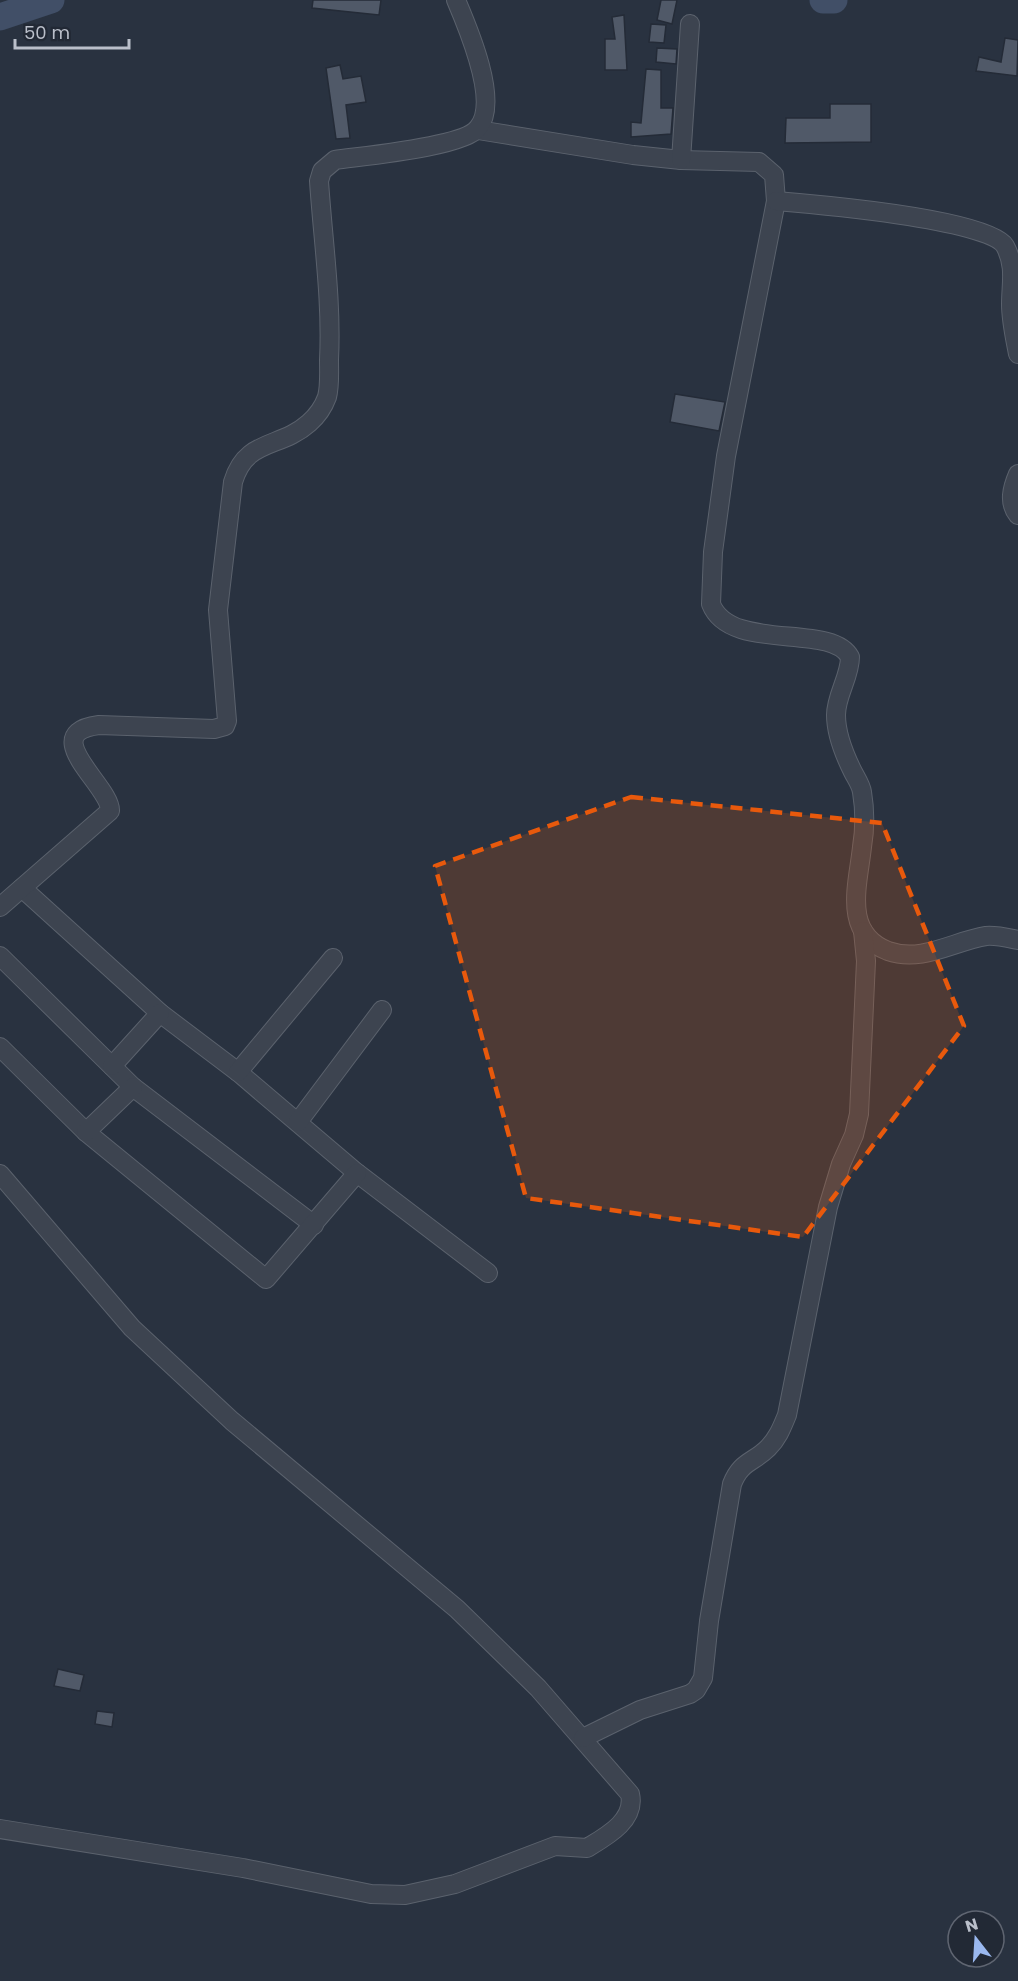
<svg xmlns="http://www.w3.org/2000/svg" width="1018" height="1981" viewBox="0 0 1018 1981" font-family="Poppins,sans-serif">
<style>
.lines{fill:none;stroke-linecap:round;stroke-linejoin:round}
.river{stroke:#414f67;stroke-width:27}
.building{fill:#505968;stroke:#242b37;stroke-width:1.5}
.street-casing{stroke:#5b626d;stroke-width:20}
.street{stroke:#3d4450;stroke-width:18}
.marked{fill:#e8590c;fill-opacity:0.2;stroke:#e8590c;stroke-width:4.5;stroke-dasharray:12 8;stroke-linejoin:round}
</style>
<rect width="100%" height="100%" fill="#293240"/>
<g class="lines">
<g class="river">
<path d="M823,0H834"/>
<path d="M0,17L51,0"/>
</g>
</g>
<g class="building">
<path d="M313,0H381L379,15L312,8Z"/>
<path d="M661,0H677L672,24L657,20Z"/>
<path d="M624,15L627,70H605V39H615L612,17Z"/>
<path d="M651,24L666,25L664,43L649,42Z"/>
<path d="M1005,38L1018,40L1017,76L976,71L979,57L1001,62Z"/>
<path d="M657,48L677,49L676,64L656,62Z"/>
<path d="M340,65L343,79L361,76L366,102L346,105L350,138L336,139L326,68Z"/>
<path d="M646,69L661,70V108H673L671,134L631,137V122L641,123Z"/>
<path d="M830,104H871V142L785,143L786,118H830Z"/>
<path d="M675,394L725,402L719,431L670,422Z"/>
<path d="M58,1669L84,1675L80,1691L54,1686Z"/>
<path d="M97,1711L114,1713L112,1727L95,1724Z"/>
</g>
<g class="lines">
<defs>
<g id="street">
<path d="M478,130L633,155L681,160L759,162L774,175L776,201L726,456L713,552L711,604C730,653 831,622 850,657C850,677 836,695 836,715C836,733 845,756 853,772C856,778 861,785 862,792C865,810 865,829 862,847C858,885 842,933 888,951C922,963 954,941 986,936C996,935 1008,938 1018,940"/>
<path d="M681,160L690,24"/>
<path d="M776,201C812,204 990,219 1005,246C1016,266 1011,284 1011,304C1011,321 1015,338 1018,354"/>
<path d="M1018,474C1012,488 1008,503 1018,515"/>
<path d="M22,888L160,1013L238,1072L357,1173L488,1273"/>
<path d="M0,907L110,811C112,787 35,733 99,725L214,729L225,726L227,721L218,610L233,482C246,438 280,449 309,423C317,416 323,408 327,397C330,386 329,372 329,360C332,301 323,241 319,181L322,171L335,160C362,156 464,147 478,128C500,102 468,28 456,0"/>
<path d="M0,956L133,1087L314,1225"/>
<path d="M0,1047L86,1132L266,1279L357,1173"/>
<path d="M112,1066L160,1013"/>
<path d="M238,1072L333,958"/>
<path d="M298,1122L382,1010"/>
<path d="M86,1132L133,1087"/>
<path d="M0,1174L132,1328L232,1421L457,1609L538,1688L630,1794C636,1820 607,1836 587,1848L555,1846L455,1884L405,1895L371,1894L243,1868L0,1829"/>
<path d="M583,1738L640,1710L690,1694L696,1690L703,1678L709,1621L732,1484C741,1461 753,1463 768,1448C778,1438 782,1427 787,1415L828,1207L841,1164L854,1135L859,1114L866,961L863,931"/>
</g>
</defs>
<use href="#street" class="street-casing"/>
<use href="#street" class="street"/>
</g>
<path class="marked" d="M631,797L882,823L964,1026L803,1237L526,1198L435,866Z"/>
<g transform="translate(976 1939) rotate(343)"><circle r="28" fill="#222935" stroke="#5f6571" stroke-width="1.5"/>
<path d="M0-4.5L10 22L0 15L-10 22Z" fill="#9ab8ef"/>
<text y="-9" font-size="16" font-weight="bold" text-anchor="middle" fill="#babfca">N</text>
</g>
<path d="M15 39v9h114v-9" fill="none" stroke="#babfca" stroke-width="3"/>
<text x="24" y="39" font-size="18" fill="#babfca" stroke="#222935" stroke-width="4.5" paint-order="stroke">50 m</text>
</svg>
